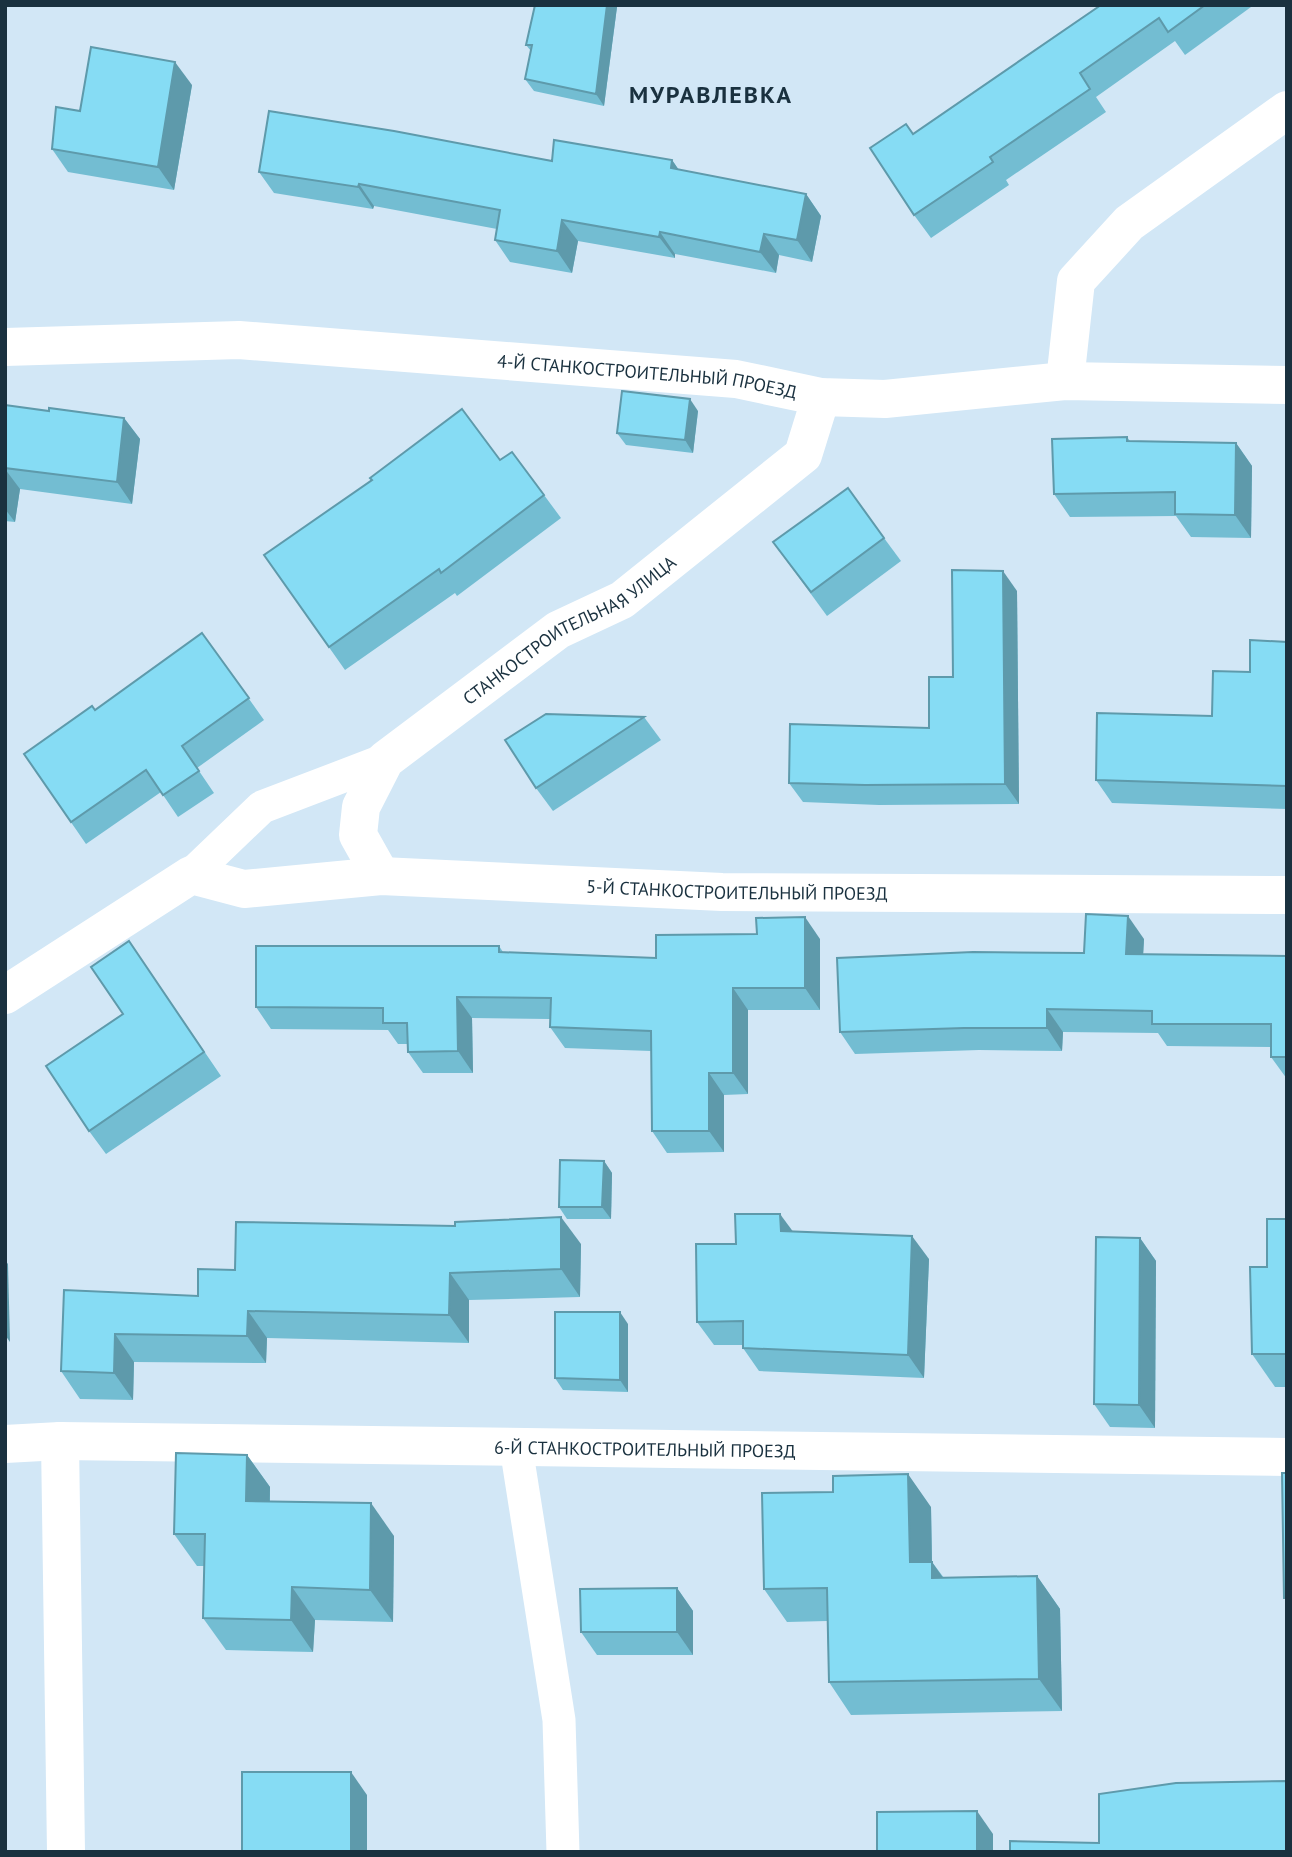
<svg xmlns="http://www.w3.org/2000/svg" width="1292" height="1857" viewBox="0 0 1292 1857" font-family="'PT Sans',sans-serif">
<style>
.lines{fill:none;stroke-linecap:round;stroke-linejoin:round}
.service{stroke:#fff;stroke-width:33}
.minor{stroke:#fff;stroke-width:38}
.wall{fill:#73bdd2}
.shaded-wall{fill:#5e9aab}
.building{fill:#86dcf4;stroke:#5e9aab;stroke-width:2}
.labels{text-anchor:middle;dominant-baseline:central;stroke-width:5;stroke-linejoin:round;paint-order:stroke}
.street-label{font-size:18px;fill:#1a313f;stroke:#d2e7f6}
.district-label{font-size:24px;font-weight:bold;letter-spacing:2px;fill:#1a313f;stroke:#d2e7f6}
</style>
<rect width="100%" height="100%" fill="#d2e7f6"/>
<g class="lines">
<g class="service">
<path d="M191,875L262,807L385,760"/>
<path d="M516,1447L559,1720L563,1852"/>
</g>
<g class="minor">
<path id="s1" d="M5,347L239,340L736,379L821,397L885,399L1065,381L1287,385"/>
<path d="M1065,381L1076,281L1129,223L1287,110"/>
<path id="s2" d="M381,876L358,835L361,807L385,760L558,630L622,600L803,455L821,397"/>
<path id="s3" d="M5,995L191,875L244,889L381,876L722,892L1287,895"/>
<path d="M60,1441L66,1852"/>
<path id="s4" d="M5,1444L60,1441L1287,1457"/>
</g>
</g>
<g class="wall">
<path d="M1101,5H1250L1251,7L1185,55L1175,41L1096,97L1106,112L1006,180L1009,185L931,238L914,215L913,134Z"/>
<path d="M617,7L604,106L534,91L525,79L531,51L526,45Z"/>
<path d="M192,85L174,190L68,172L52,149L80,111Z"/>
<path d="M672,160L679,170L806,194L821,216L812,262L779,255L776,273L675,254V258L578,241L572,273L510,262L495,240L497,229L374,206L373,209L274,193L259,172L552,161Z"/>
<path d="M5,405L49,411L124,418L140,439L132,504L20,489L15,522L5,521Z"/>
<path d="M698,411L693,453L626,445L617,433Z"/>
<path d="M1127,437L1130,441L1236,443L1252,466L1251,538L1191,537L1176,516L1070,517L1054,494Z"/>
<path d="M500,460L544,495L561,518L457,596L455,593L345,670L264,555Z"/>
<path d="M884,538L901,561L827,616L773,542Z"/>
<path d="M1017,591L1019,804L879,805L803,802L789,783L929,728L953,677Z"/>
<path d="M202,633L264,720L197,768L214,793L178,817L161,792L86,844L24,754L95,710Z"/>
<path d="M1287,642V809L1112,803L1096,780L1212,716L1250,672Z"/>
<path d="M644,717L661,740L553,811L536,788Z"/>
<path d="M820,939V1010H748V1094L724,1095V1152L667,1153L652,1131L651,1051L565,1048L550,1027V1019L472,1018L473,1073H423L408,1052V1044H398L388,1030L271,1029L256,1007L499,946L503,952L656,958Z"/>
<path d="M1144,939L1143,954L1287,956V1079L1271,1057V1047L1167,1046L1158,1033L1063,1032L1062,1051L979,1050L855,1054L840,1032L1084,953Z"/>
<path d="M129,941L221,1076L106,1154L89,1131L123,1014Z"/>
<path d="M604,1161L612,1173L611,1219H567L559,1207Z"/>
<path d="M1287,1219V1387H1275L1252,1354L1267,1267Z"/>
<path d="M792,1231L929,1259L924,1378L759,1371L743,1348V1345H714L697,1322L736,1244Z"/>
<path d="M1140,1238L1156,1261L1155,1428L1110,1427L1094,1404Z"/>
<path d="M581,1244L580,1297L469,1300V1343L267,1338L266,1363L134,1362L133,1400L80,1399L61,1371L64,1290L198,1296L235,1270Z"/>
<path d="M628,1324V1392L563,1390L555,1378Z"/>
<path d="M247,1455L270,1487V1501L394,1536L393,1622L315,1620L313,1652L226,1650L203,1618L204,1566H197L174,1534Z"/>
<path d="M833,1492L931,1507L932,1562L944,1578L1037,1576L1060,1609L1062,1711L851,1715L829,1682L827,1621L787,1622L764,1589Z"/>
<path d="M677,1588L693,1611V1655H597L581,1632Z"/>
</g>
<g class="shaded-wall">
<path d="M607,5H616L617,7L604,106L596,94Z"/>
<path d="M175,62L192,85L174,190L158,167Z"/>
<path d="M672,160L687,182L671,168Z"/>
<path d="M359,184L374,206L373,209L358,187Z"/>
<path d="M806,194L821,216L812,262L797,240Z"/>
<path d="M562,220L578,241L572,273L557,251Z"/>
<path d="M660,232L675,254V258L659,237Z"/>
<path d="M764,234L779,255L776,273L760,252Z"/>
<path d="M690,399L698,411L693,453L685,440Z"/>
<path d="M124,418L140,439L132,504L117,482Z"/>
<path d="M1236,443L1252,466L1251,538L1235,515Z"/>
<path d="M5,469L20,489L15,522L5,509Z"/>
<path d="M1003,571L1017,591L1019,804L1005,784Z"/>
<path d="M1128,916L1144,939L1142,977L1126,954Z"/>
<path d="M805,917L820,939V1010L805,988Z"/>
<path d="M733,988L748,1010V1094L733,1073Z"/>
<path d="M457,997L472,1018L473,1073L458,1051Z"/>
<path d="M1047,1009L1063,1032L1062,1051L1047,1028Z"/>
<path d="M709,1073L724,1095V1152L709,1131Z"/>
<path d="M604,1161L612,1173L611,1219L602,1207Z"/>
<path d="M780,1214L797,1237L781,1231Z"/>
<path d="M561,1217L581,1244L580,1297L561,1269Z"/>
<path d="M912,1236L929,1259L924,1378L908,1355Z"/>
<path d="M1140,1238L1156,1261L1155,1428L1139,1405Z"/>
<path d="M5,1260L8,1264L10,1342L5,1335Z"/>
<path d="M450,1273L469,1300V1343L449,1315Z"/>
<path d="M248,1311L267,1338L266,1363L247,1336Z"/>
<path d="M620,1312L628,1324V1392L620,1380Z"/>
<path d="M115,1334L134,1362L133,1400L114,1373Z"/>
<path d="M247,1455L270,1487L269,1533L246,1501Z"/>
<path d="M908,1474L931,1507L932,1566V1562L955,1595L910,1562Z"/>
<path d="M371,1503L394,1536L393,1622L370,1590Z"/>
<path d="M1037,1576L1060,1609L1062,1711L1039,1679Z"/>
<path d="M292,1587L315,1620L313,1652L291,1620Z"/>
<path d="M677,1588L693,1611V1655L677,1632Z"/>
<path d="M351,1772L367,1795V1852H351Z"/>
<path d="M977,1811L993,1834V1852H977Z"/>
</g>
<g class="building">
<path d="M535,5H607L596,94L525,79L532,45H526Z"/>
<path d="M1101,5H1205L1168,32L1159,18L1080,73L1090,89L990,157L993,162L914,215L870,148L906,124L913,134Z"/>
<path d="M91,47L175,62L158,167L52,149L56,107L80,111Z"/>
<path d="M269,111L394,131L552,161L554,140L672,160L671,168L806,194L797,240L764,234L760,252L660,232L659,237L562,220L557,251L495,240L500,210L359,184L358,187L259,172Z"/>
<path d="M622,391L690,399L685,440L617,433Z"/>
<path d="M5,405L49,411V408L124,418L117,482L5,468Z"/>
<path d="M462,409L500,460L512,452L544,495L441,573L439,569L329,647L264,555L372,480L370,478Z"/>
<path d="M1127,437V441L1236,443L1235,515L1175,514V492L1054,494L1052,439Z"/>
<path d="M848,488L884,538L811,592L773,542Z"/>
<path d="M952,570L1003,571L1005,784L865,785L789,783L790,724L929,728V677H953Z"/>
<path d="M202,633L249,698L182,746L199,771L163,795L146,770L71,822L24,754L92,706L95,710Z"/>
<path d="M1250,640L1287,642V786L1096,780L1097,713L1212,716L1213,671L1250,672Z"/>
<path d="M546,714L644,717L536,788L505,740Z"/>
<path d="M1086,914L1128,916L1126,954L1287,956V1057H1271V1024H1152V1011L1047,1009V1028H964L840,1032L837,958L973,952L1084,953Z"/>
<path d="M805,917V988H733V1073H709V1131H652L651,1031L550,1027L551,998L457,997L458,1051L408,1052L407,1023H383V1008L256,1007V946H499V952L656,958V935L757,934L756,918Z"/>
<path d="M129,941L204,1052L89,1131L46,1066L123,1014L91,967Z"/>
<path d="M560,1160L604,1161L602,1207H559Z"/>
<path d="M735,1214H780L781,1231L912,1236L908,1355L743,1348V1321L697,1322L696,1244H736Z"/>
<path d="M561,1217V1269L450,1273L449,1315L248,1311L247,1336L115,1334L114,1373L61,1371L64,1290L198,1296V1269L235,1270L236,1222L455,1226V1222Z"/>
<path d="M1267,1219H1287V1354H1252L1250,1267H1267Z"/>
<path d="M1096,1237L1140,1238L1139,1405L1094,1404Z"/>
<path d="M555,1312H620V1380L555,1378Z"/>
<path d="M176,1453L247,1455L246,1501L371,1503L370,1590L292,1587L291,1620L203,1618L205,1534H174Z"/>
<path d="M1282,1473H1287V1598H1284Z"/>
<path d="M908,1474L910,1562H932V1578L1037,1576L1039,1679L829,1682L827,1588L764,1589L762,1493L833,1492V1476Z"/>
<path d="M677,1588V1632H581L580,1589Z"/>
<rect x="242" y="1772" width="109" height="80"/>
<path d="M1287,1781V1852H1010V1841L1099,1843V1794L1176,1783Z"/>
<path d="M977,1811V1852H877V1812Z"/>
</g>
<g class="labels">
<g class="street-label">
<text stroke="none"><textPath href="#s1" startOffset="644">4-Й СТАНКОСТРОИТЕЛЬНЫЙ ПРОЕЗД</textPath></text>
<text stroke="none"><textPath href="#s2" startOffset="354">СТАНКОСТРОИТЕЛЬНАЯ УЛИЦА</textPath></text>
<text stroke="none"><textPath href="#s3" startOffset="770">5-Й СТАНКОСТРОИТЕЛЬНЫЙ ПРОЕЗД</textPath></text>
<text stroke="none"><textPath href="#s4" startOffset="640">6-Й СТАНКОСТРОИТЕЛЬНЫЙ ПРОЕЗД</textPath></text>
</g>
<g class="district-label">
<text x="711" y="94">МУРАВЛЕВКА</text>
</g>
</g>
<rect width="1292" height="1857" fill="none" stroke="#1a313f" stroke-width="14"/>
</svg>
